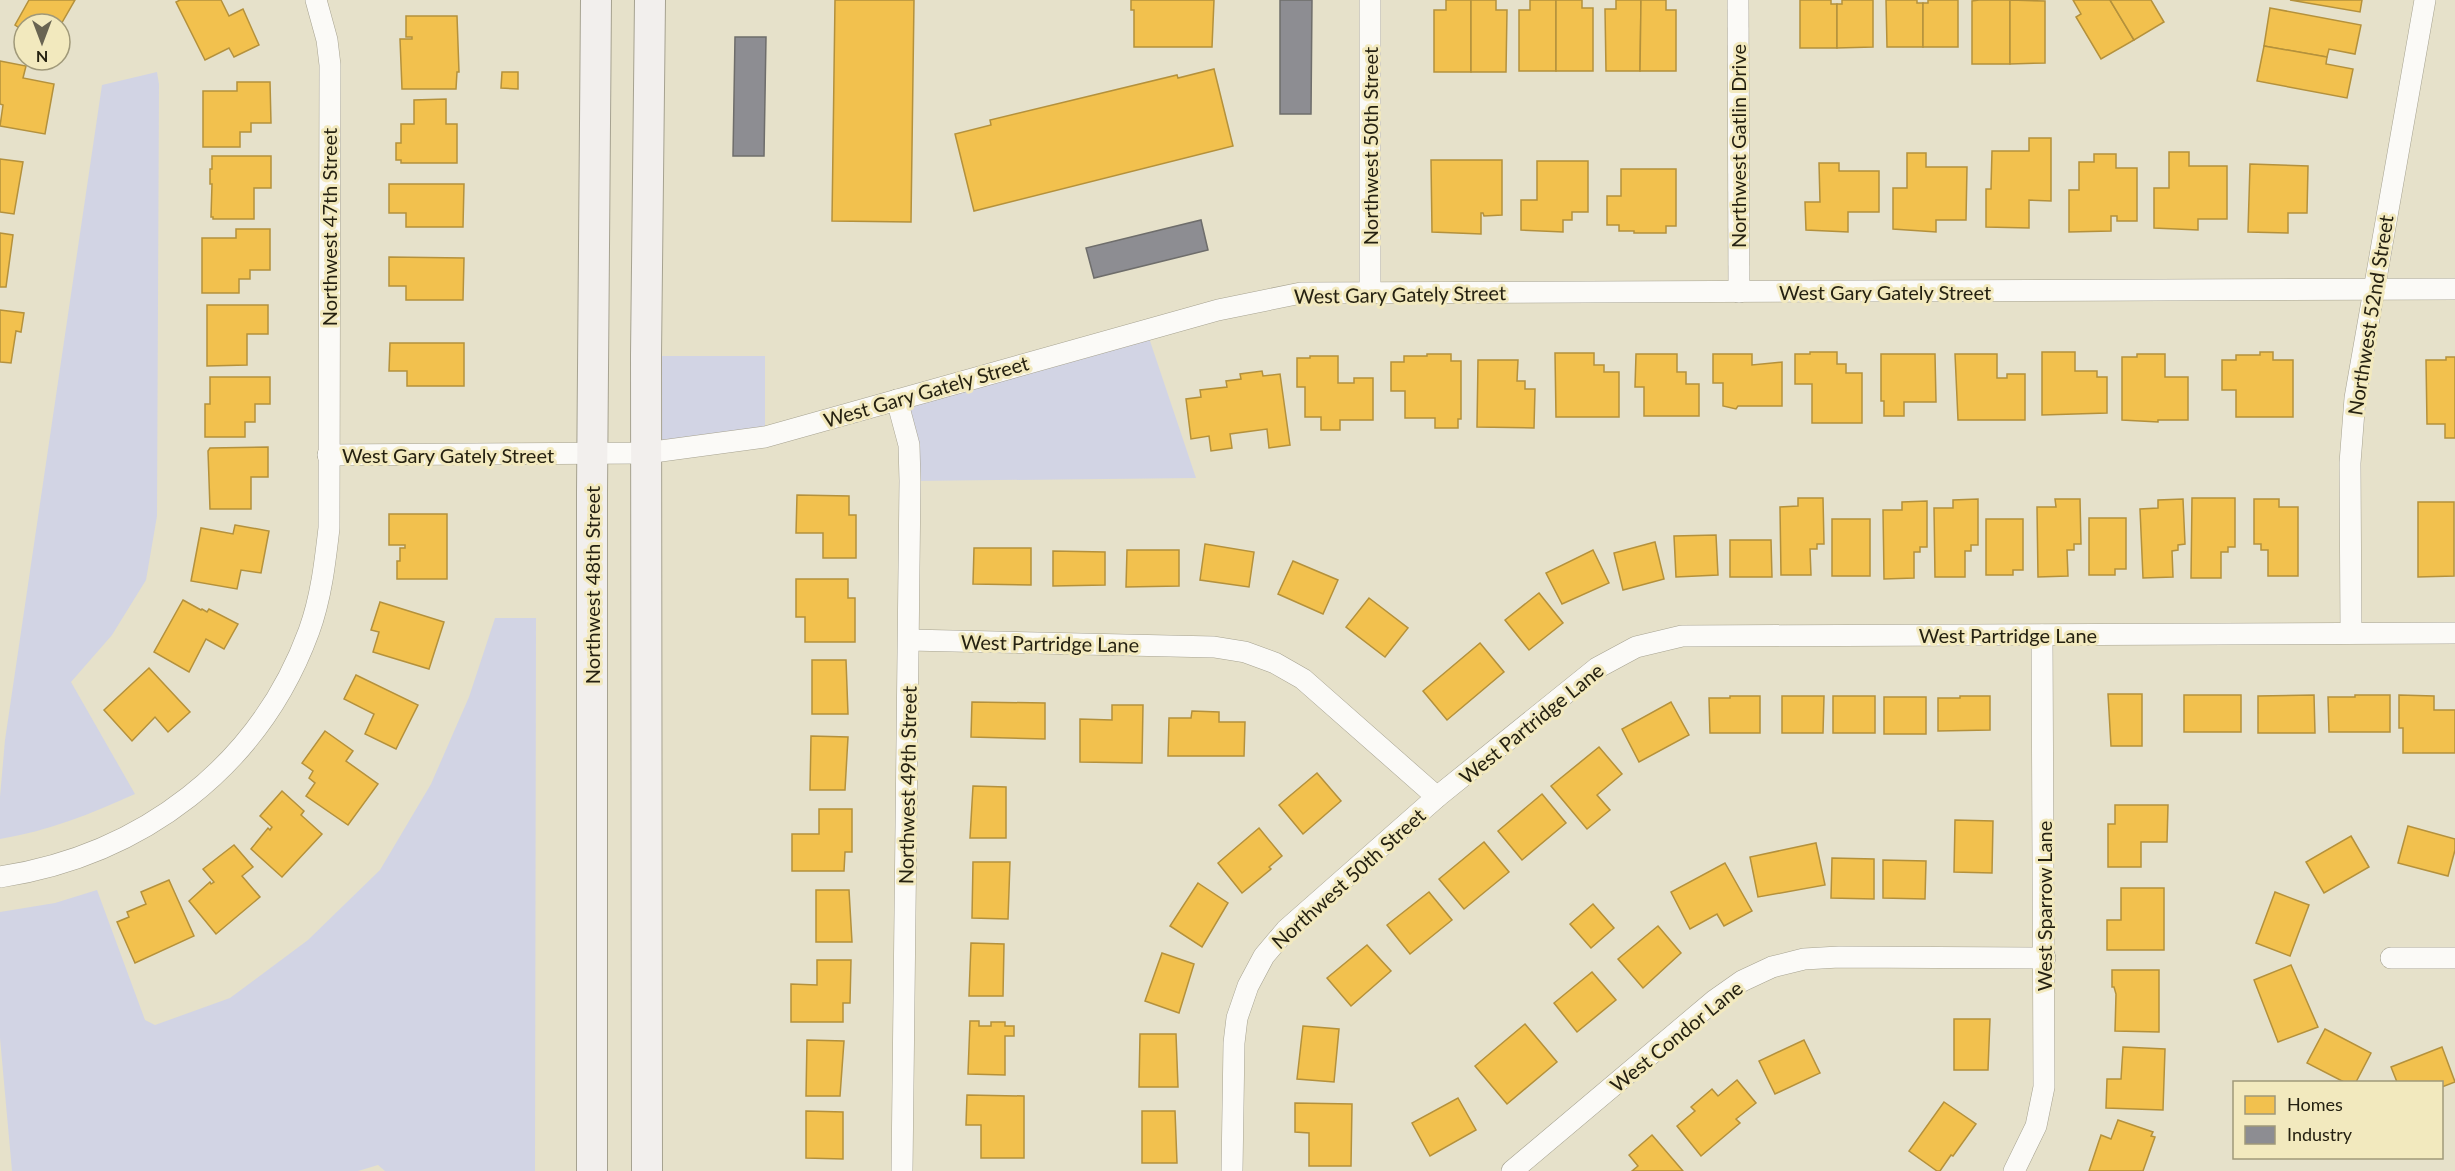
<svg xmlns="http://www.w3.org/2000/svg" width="2455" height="1171" viewBox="0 0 2455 1171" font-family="Lato,sans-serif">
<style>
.green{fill:#d2d4e4}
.homes{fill:#f2c14e;stroke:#b4913c;stroke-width:1.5}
.industry{fill:#8d8d92;stroke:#6e6d6b;stroke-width:1.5}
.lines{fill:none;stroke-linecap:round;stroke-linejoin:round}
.minor-casing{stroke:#a6a290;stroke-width:22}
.secondary-casing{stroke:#a6a290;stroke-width:32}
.minor{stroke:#fbfaf7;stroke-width:21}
.secondary{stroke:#f2efed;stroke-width:30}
.labels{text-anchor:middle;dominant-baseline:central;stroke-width:6;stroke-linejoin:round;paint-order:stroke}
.street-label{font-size:20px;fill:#252111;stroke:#f2e9be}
</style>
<rect width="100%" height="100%" fill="#e6e1ca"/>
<g class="green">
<path d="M157,72L159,84L157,516L146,580L112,635L71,682L135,794C91,814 48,831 0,839V797L5,740L102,85Z"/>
<path d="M1146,329L1196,478L910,481L897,400Z"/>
<path d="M646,356H765V437L646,453Z"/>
<path d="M495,618H536L535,1171H385L378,1165L358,1171H12L0,1038V912L55,903L97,890L145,1020L155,1025L230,998L308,940L380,870L431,784L469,697Z"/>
</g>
<g class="homes">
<path d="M29,0H75L60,26V24H24V31L15,25Z"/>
<path d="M180,0H221L229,16L243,9L259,45L234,57L229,48L205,60L176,2Z"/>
<path d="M835,0H914L911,222L832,221Z"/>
<path d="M1131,0H1214L1212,47H1134V10H1131Z"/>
<path d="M1446,0H1471V72H1434V10H1446Z"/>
<path d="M1471,0H1496V10H1507L1506,72H1471Z"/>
<path d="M1530,0H1556V71H1519V10H1530Z"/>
<path d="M1556,0H1582V8H1593V71H1556Z"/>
<path d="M1616,0H1641L1640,71H1606L1605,9H1616Z"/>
<path d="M1641,0H1666V10H1676V71H1640Z"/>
<path d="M1800,0H1831V4H1837V48H1800Z"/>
<path d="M1842,0H1873V47L1837,48V4H1842Z"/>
<path d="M1886,0H1917V3H1923V47H1887Z"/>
<path d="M1958,0V47H1923V3H1928V0Z"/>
<path d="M1979,0H2010V64H1972V1Z"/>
<path d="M2010,0L2045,1V63L2010,64Z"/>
<path d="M2073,0H2110L2134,40L2101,59L2076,17L2081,14Z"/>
<path d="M2110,0H2151L2164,22L2134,40Z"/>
<path d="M2290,0H2362L2360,12Z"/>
<path d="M2270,8L2361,25L2355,54L2329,49L2327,57L2264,46Z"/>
<path d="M406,16H457L459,72H457L456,89H402L400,39H412V37H406Z"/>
<path d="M2264,46L2327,57L2326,64L2353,69L2347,98L2257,81Z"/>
<path d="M0,61L26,66L23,78L54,84L45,134L0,126L3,105L0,104Z"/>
<path d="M1214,69L1233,146L974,211L955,134L991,125L990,120L1177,75L1178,78Z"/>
<path d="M502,72H518V89L501,88Z"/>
<path d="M237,82H270L271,123H251V132H240V147H203V91H237Z"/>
<path d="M446,99V124H457V163H401V160H396V143H401V124H414V100Z"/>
<path d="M2029,138H2051V201L2029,200V228L1986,227V189H1991L1992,151H2029Z"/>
<path d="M2169,152H2189V166H2227V219H2198V230L2154,228V188H2169Z"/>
<path d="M1907,153H1926V167H1967L1966,220H1936V232L1893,229V188H1907Z"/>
<path d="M2094,154H2116V168H2137V221H2117V216H2111V231L2069,232V190H2079V162H2094Z"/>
<path d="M212,156H271V188H254V219H213V217H211L212,184H210V169H212Z"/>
<path d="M0,159L23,162L14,214L0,212Z"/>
<path d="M1431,160H1502V215L1484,216L1483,213H1481V234L1432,232Z"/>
<path d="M1537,161H1588V212H1572V220H1563V232L1521,230V200H1537Z"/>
<path d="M1819,163H1839V171H1879V212H1848V232L1806,230L1805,202H1820Z"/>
<path d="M2250,164L2308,166L2307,213H2288V233L2248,232Z"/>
<path d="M1621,169H1676V226H1666V233H1634V231H1619V225H1607V196H1621Z"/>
<path d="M389,184H464L463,227H406V213H389Z"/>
<path d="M236,229H270V270H250V279H239V293H202V238H236Z"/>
<path d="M0,233L13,235L6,287H0Z"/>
<path d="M389,257L464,258L463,300H406V286H389Z"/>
<path d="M207,305H268V334H247V365L207,366Z"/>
<path d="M0,310L24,313L21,332L16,331L11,363L0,362Z"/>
<path d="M390,343H464V386H407V371H389Z"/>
<path d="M1810,352H1837V364H1846V373H1862V423H1812V384H1795V354H1810Z"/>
<path d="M2042,352H2075V371H2097V377H2107V413L2042,415Z"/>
<path d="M2260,352H2273V360H2293V417H2236V390H2222V360H2236V355H2260Z"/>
<path d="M1555,353H1594V365H1604V372H1619V417H1556Z"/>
<path d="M1427,354H1451V361H1461V419H1458V428H1435V418H1405V391H1391V362H1404V356H1427Z"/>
<path d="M1636,354H1677V372H1686V384H1699V416H1644V387H1635Z"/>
<path d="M1713,354H1752V365L1782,362V406H1738L1736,409L1723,406V383H1713Z"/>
<path d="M1881,354H1935L1936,402H1904V416H1884V401H1881Z"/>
<path d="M1955,354H1997V378H2007V374H2025V420H1958Z"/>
<path d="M2137,354H2165V377H2188V420H2158V422L2122,420V357H2137Z"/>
<path d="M1310,356H1338V383H1354V378H1373V420H1340V430H1321V417H1305V387H1297V358H1310Z"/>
<path d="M2446,357H2455V438H2445V424H2427L2426,360H2446Z"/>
<path d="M1478,360H1518L1517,381H1525V389H1535L1534,428L1477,427Z"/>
<path d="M1262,371L1263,376L1280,374L1290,445L1269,448L1267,429L1230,434L1232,448L1211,451L1209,436L1191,439L1186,399L1201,397L1200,390L1227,387L1226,381L1241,379L1240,374Z"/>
<path d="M210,377H270V404H255V422H245V437H205V404H210Z"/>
<path d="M268,447V477H251V509H210L208,451L210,448Z"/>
<path d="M797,495L849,496V515H856V558H823V533H796Z"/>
<path d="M1798,498H1823L1824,544H1817V549H1810L1811,575H1781L1780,507L1798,506Z"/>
<path d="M2192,498H2235V547H2228V552H2221V578H2191Z"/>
<path d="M1978,499V545H1971V551H1965V577H1935L1934,508H1953V500Z"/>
<path d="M2055,499H2080L2081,544H2074V550H2067L2068,576L2038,577L2037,507H2056Z"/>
<path d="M2183,499L2185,544L2178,545V550L2172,551L2173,577L2143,578L2140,509L2158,508V500Z"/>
<path d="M2254,499H2279V507H2298V576H2268V550H2261V544H2254Z"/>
<path d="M1927,501V547H1920V552H1914V578L1884,579L1883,510H1902V502Z"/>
<path d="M2418,502H2454V576L2418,577Z"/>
<path d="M389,514H447V579H397V561H400V548H405V545H389Z"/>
<path d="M2089,518H2126V569H2115V575H2089Z"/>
<rect x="1832" y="519" width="38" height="57"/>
<path d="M1986,519H2023V570H2013V575H1986Z"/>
<path d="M235,525L269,531L261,573L241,570L237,589L191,581L201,528L233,534Z"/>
<path d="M1716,535L1718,575L1676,577L1674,536Z"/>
<path d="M1730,540H1771L1772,577H1730Z"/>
<path d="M1655,542L1664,579L1623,590L1614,553Z"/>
<path d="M1205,544L1254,552L1249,587L1200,580Z"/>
<path d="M974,548H1031V585L973,584Z"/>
<path d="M1127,550H1179V586L1126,587Z"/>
<path d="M1593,550L1609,583L1562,604L1546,573Z"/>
<path d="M1053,551L1105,552V585L1053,586Z"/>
<path d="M1293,561L1338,580L1323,614L1278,594Z"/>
<path d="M796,579H848V598H855V642H805V617H796Z"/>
<path d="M1539,593L1563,623L1529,650L1505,620Z"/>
<path d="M1369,598L1408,628L1385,657L1346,627Z"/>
<path d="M183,600L201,610L202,609L207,612L209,609L238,624L224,649L206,639L189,672L154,652Z"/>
<path d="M380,602L444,622L429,669L373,652L379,632L371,630Z"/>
<path d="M1480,643L1504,672L1447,720L1423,691Z"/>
<path d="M812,660H846L848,714H812Z"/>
<path d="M149,668L190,712L168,732L155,717L132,741L104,710Z"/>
<path d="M356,675L418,705L396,749L365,734L374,714L344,699Z"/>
<path d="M2108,694H2142V746H2111Z"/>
<rect x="2184" y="695" width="57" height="37"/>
<path d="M2314,695L2315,733H2258V696Z"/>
<path d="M2355,695H2390V732H2329L2328,697H2355Z"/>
<path d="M2399,695L2434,696V710H2455V753H2403V728H2399Z"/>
<path d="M1730,696H1760V733H1710L1709,698H1730Z"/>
<path d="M1782,696H1824L1823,733H1782Z"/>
<rect x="1833" y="696" width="42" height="37"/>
<path d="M1960,696H1990V730L1938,731V698H1960Z"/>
<rect x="1884" y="697" width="42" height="37"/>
<path d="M972,702L1045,703V739L971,737Z"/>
<path d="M1671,702L1689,735L1639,762L1622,729Z"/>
<path d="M1112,705H1143L1142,763L1080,762V719L1112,720Z"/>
<path d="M1192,711L1219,712V722H1245L1244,756H1168L1169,718H1191Z"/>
<path d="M325,731L353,751L346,761L378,784L348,825L306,796L315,783L309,778L313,771L302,763Z"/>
<path d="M811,736L848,737L845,790H810Z"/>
<path d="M1599,747L1622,774L1597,795L1610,810L1587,829L1551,786Z"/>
<path d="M1317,773L1341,801L1303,834L1279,805Z"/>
<path d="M973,786L1006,787V838H970Z"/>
<path d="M282,791L304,811L301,815L322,834L282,877L251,849L268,828L270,830L272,827L260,816Z"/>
<path d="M1542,794L1566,823L1522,860L1498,831Z"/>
<path d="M2115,805H2168L2167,842H2141V867H2108V824H2115Z"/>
<path d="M819,809H852V852H845L844,871H792V834H819Z"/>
<path d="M1955,820L1993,821L1992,873L1954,872Z"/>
<path d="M2408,826L2455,839V850L2448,876L2398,863Z"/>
<path d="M1259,828L1282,856L1269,867L1271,869L1242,893L1218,863Z"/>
<path d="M2351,836L2369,867L2324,893L2306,862Z"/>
<path d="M1484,842L1509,872L1464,909L1439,879Z"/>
<path d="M1816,843L1825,885L1758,897L1750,857Z"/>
<path d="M234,845L253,867L242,876L260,897L216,934L189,901L210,882L211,884L214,882L203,869Z"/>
<path d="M1832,858L1874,859V899L1831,898Z"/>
<path d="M1883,860L1926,861L1925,899L1883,898Z"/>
<path d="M973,862H1010L1008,919L972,918Z"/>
<path d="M1725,863L1752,911L1724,926L1717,914L1690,929L1671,892Z"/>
<path d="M169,880L194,936L135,963L117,922L129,917L127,912L146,904L141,892Z"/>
<path d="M1198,883L1228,903L1202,947L1170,926Z"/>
<path d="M2121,888H2164V950H2107V920H2121Z"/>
<path d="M816,890H849L852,942H816Z"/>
<path d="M1429,892L1452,920L1410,954L1387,925Z"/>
<path d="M2275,892L2309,905L2290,956L2256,943Z"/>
<path d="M1593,904L1614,928L1591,948L1570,924Z"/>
<path d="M1658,926L1681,953L1643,988L1618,959Z"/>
<path d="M971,943L1004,944L1003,996H969Z"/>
<path d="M1367,945L1391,971L1351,1006L1327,978Z"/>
<path d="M1162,953L1194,964L1179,1013L1145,1001Z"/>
<path d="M817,960H851L850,1003H843V1022H791V984L817,985Z"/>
<path d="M2291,965L2318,1027L2278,1042L2254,980Z"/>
<path d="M2112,970H2159V1032L2115,1031L2116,994L2114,987H2112Z"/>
<path d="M1592,972L1616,1000L1577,1032L1554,1003Z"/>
<path d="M1954,1019H1990L1988,1070H1954Z"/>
<path d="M970,1021H979V1026H991V1022H1005V1026H1014V1036H1005V1075L968,1074Z"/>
<path d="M1525,1024L1557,1062L1507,1104L1475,1066Z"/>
<path d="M1303,1026L1339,1029L1334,1082L1297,1079Z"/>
<path d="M2325,1029L2371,1053L2356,1082H2344L2307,1063Z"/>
<path d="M1140,1034H1176L1178,1087H1139Z"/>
<path d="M807,1040L844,1041L840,1096H806Z"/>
<path d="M1804,1040L1820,1073L1775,1094L1759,1061Z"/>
<path d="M2123,1047L2165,1049L2163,1110L2106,1108L2107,1079H2121Z"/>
<path d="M2442,1047L2455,1082L2442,1087V1082H2397L2391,1067Z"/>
<path d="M1737,1080L1756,1103L1736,1119L1740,1123L1701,1156L1677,1126L1695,1111L1691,1107L1712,1089L1718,1096Z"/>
<path d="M967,1095L1024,1096V1158H981V1125H966Z"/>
<path d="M1458,1098L1476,1130L1430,1156L1412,1123Z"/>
<path d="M1944,1102L1976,1124L1953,1156L1951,1155L1940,1171H1937L1909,1151Z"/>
<path d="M1295,1103L1352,1104L1351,1166H1309V1133L1295,1132Z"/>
<path d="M806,1111L843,1112V1159L806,1158Z"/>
<path d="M1142,1111H1175L1177,1163H1142Z"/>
<path d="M2118,1120L2153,1132L2151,1136L2155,1137L2143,1171H2089L2101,1135L2111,1139Z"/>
<path d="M1652,1135L1683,1171H1632L1638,1166L1629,1155Z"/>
</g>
<g class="industry">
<path d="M1280,0H1312L1311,114H1280Z"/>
<path d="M735,37H766L764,156H733Z"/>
<path d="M1201,220L1208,250L1094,278L1086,248Z"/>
</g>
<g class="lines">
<defs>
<g id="minor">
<path d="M1738,0L1739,292"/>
<path d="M1370,291V0"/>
<path d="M897,400L909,445L910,481L902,1171"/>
<path d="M328,455L646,453L765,437L1218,310L1301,293L2455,289"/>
<path d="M2351,633L2350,463L2355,398L2425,0"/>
<path d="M909,640L1214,647L1245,652L1275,663L1303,679L1437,797"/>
<path d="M0,877C142,855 259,767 309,631C321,598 325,563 329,528L330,65L327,40L316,0"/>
<path d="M2391,958H2455"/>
<path d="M1232,1171L1234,1043L1237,1018L1248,986L1264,956L1286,930L1437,797L1597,668L1636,647L1682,636L2455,633"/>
<path d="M1512,1171L1715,1000L1742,981L1772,967L1804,959L1839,957L2045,958"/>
<path d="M2014,1171L2036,1126L2044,1087L2042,635"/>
</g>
<g id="secondary">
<path d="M592,1171V492L596,0"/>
<path d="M647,1171L646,356L650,0"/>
</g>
</defs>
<use href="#minor" class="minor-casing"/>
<use href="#secondary" class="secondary-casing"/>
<use href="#minor" class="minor"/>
<use href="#secondary" class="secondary"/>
</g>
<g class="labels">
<g class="street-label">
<text transform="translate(1370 146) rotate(-90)">Northwest 50th Street</text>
<text transform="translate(1738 146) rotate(-90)">Northwest Gatlin Drive</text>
<text transform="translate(329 227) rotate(-90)">Northwest 47th Street</text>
<text x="1885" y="292">West Gary Gately Street</text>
<text transform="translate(1400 294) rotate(-1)">West Gary Gately Street</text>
<text transform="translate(2370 315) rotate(-81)">Northwest 52nd Street</text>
<text transform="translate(926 391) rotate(-16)">West Gary Gately Street</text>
<text x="448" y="455">West Gary Gately Street</text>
<text transform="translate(592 585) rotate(-90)">Northwest 48th Street</text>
<text x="2008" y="635">West Partridge Lane</text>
<text transform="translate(1050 643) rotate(1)">West Partridge Lane</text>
<text transform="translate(1531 723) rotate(-39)">West Partridge Lane</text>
<text transform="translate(907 785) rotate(-89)">Northwest 49th Street</text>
<text transform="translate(1348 878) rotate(-42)">Northwest 50th Street</text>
<text transform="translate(2044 906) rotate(-90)">West Sparrow Lane</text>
<text transform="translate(1676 1036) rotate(-39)">West Condor Lane</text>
</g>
</g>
<rect x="2233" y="1081" width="210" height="78" fill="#f2e9be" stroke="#a09979" stroke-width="1.5"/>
<rect x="2245" y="1096" width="30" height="18" fill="#f2c14e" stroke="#a09979" stroke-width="1.5"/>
<text x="2287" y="1111" font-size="18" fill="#252111">Homes</text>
<rect x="2245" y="1126" width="30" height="18" fill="#8d8d92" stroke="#a09979" stroke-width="1.5"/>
<text x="2287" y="1141" font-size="18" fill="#252111">Industry</text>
<g transform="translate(42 42) rotate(180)"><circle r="28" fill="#f2e9be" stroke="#a09979" stroke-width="1.5"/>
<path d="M0-4.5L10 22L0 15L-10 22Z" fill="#696452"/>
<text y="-9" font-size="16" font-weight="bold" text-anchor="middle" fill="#252111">N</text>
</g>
</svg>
